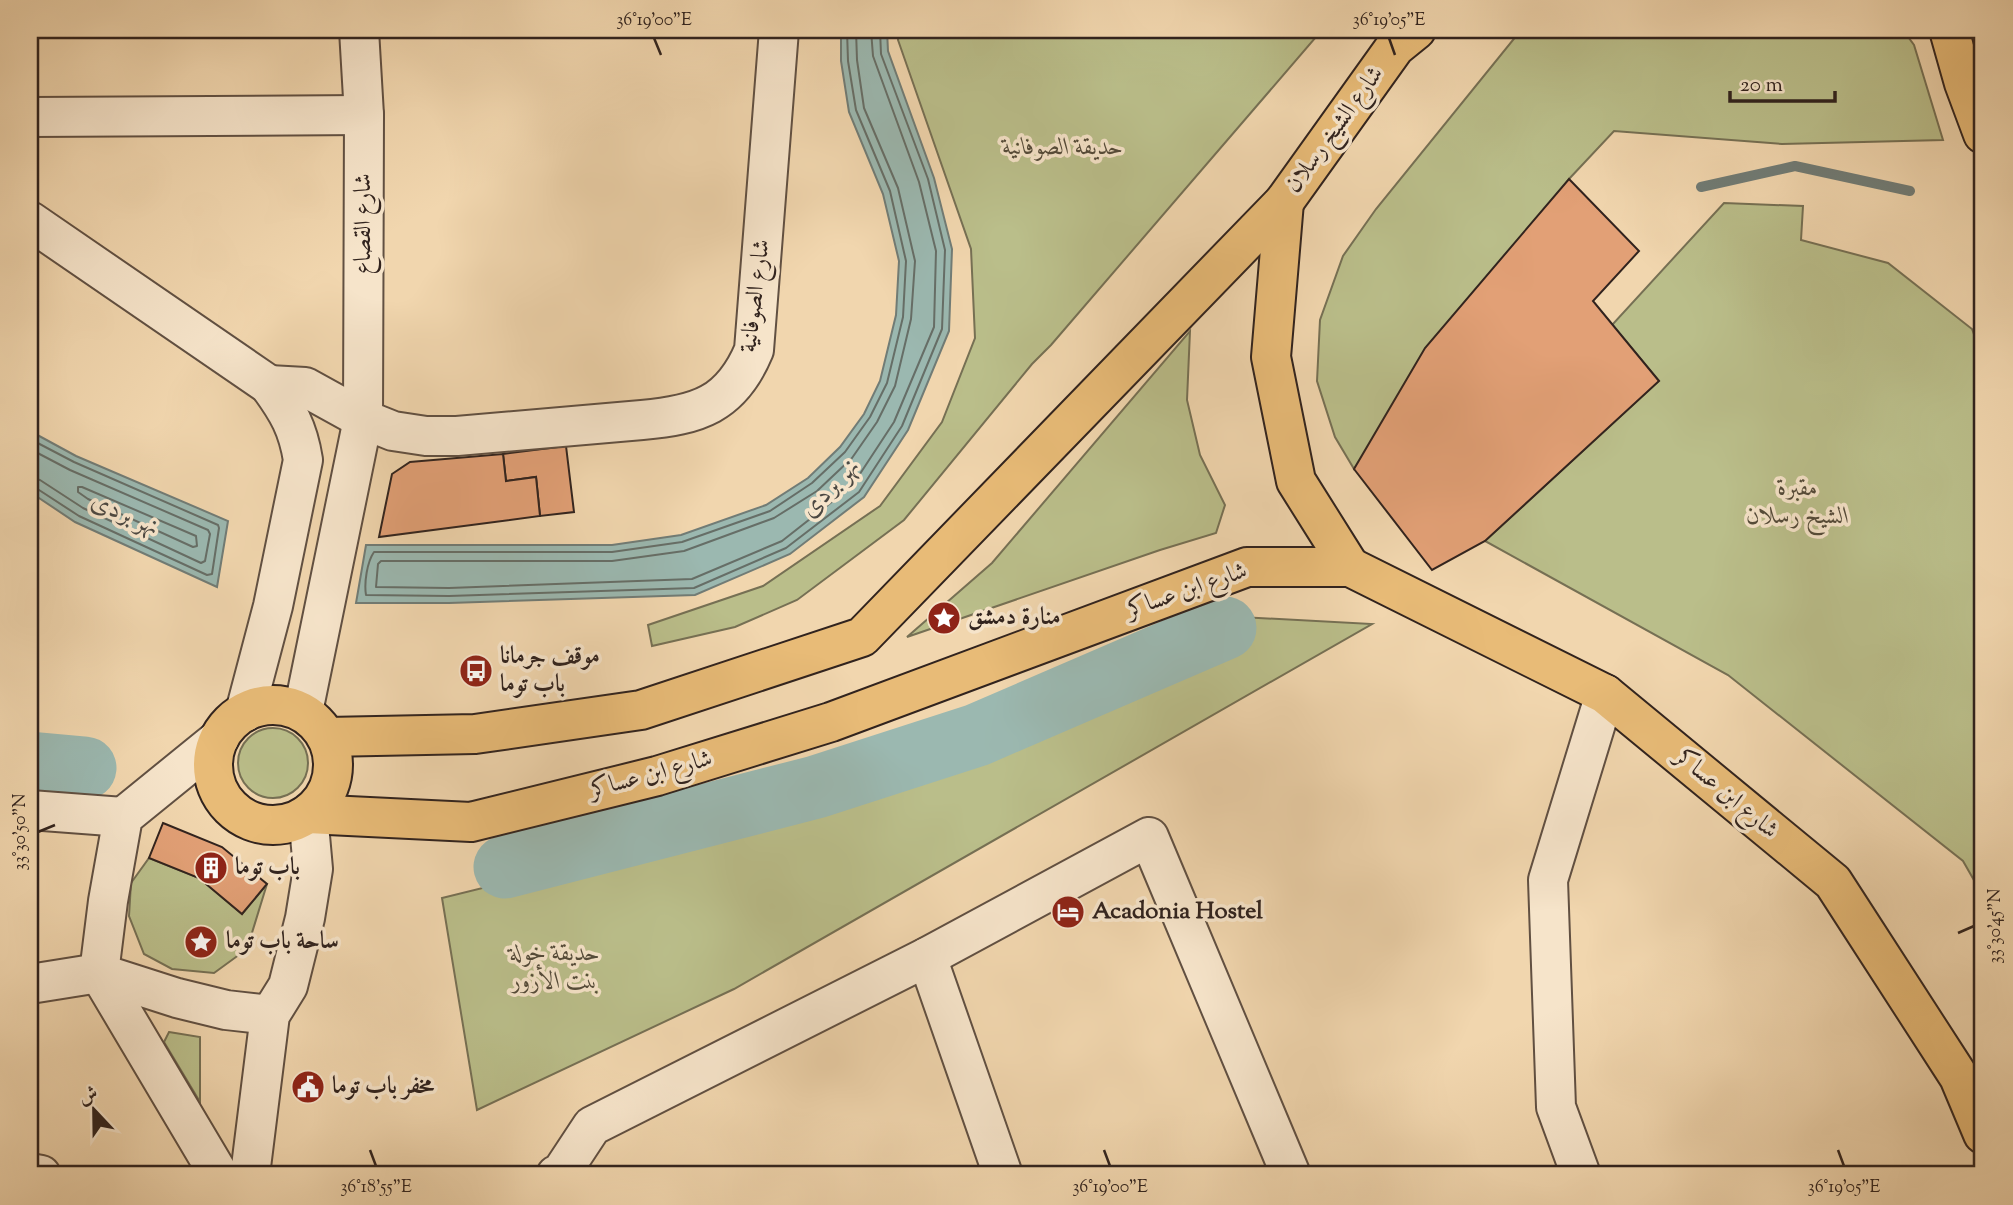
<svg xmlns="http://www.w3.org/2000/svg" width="2013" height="1205" viewBox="0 0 2013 1205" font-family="'Sorts Mill Goudy',Amiri,serif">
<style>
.green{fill:#babe8a;stroke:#767054;stroke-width:2}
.water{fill:#9bb8b0;stroke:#717c76;stroke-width:2}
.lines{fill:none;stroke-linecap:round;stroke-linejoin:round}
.shore{stroke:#666e67;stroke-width:2}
.stream{stroke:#717c76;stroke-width:10}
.river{stroke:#9bb8b0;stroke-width:63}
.building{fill:#e2a076;stroke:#31231e;stroke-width:2}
.minor-casing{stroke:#615042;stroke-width:42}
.major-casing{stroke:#31231e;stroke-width:42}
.minor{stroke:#f6e4ca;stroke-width:38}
.major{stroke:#e8bb77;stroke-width:38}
.ticks{fill:none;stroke:#31231e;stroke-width:2.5}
.labels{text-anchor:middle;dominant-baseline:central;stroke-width:7;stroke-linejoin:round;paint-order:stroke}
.street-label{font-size:24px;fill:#31231e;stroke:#f6e4ca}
.park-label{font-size:24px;font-style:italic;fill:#534a39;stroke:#f6e4ca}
.poi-label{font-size:24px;font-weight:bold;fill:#31231e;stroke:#f6e4ca;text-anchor:start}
.water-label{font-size:26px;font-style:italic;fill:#4c4842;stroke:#f6e4ca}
.neatline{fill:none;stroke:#31231e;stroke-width:2.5}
.ticks-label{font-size:18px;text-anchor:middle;fill:#31231e}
</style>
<rect width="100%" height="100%" fill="#f1d6ae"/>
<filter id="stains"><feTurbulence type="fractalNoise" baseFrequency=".00286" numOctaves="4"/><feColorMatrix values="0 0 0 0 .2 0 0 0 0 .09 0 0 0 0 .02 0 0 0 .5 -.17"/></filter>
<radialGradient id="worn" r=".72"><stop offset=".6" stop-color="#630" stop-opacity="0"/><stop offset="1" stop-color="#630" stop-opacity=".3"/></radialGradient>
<g class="green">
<path d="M899,30H1322L1051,345L1032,364L904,520L797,600L735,627L652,646L648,625L763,586L880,506L942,422L975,338L971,249L898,40Z"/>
<path d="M1521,30H1903L1914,45L1943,140L1782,144L1614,131L1569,179L1354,469L1335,437L1317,381L1320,320L1343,256L1376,209Z"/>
<path d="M1724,203L1803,206L1801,240L1888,263L1972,329L1983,358V896L1963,861L1728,675L1485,541L1659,381L1612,325Z"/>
<path d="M1190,331L1187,400L1200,455L1225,505L1216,533L1160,550L907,637L992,563Z"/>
<path d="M1222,616L1372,624L734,989L477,1110L442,898L793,812L953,759Z"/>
<circle cx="273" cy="763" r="35"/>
<path d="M149,858L199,878L242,914L267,884L247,949L214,973L172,969L144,954L129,916L131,883Z"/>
<path d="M169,1032L200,1037V1102L164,1042Z"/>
</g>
<g class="water">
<path d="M841,30H887L888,51L934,178L952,249L949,331L908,430L864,497L790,554L695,595L449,603H356L366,545H612L681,535L766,505L808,478L840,447L864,414L880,381L896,315L899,261L883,194L849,112L841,61Z"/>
<path d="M30,431L76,456L228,521L217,587L75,522L30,492Z"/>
</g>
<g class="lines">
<g class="shore">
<path d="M847,30L848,61L856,110L890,191L906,261L903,317L887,383L870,417L845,452L812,483L770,511L682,542L612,552H374C367,562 364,583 366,595L449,596L694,588L786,548L859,492L902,426L942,329L945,250L928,179L881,54L880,30"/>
<path d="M856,30L857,60L864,108L898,188L915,261L911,319L895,386L877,422L852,458L817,491L774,518L684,551L612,561H381L378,564L376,587L449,588L692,579L782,541L852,486L894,422L934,327L936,251L919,182L873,56L871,30"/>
<path d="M30,439L74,462L218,525L219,528L212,574L207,575L79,516L36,488L30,487"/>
<path d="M30,449L70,470L208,530L210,534L205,561L201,563L83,508L40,480L30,478"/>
<path d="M78,487H82L196,536L197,546L193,547L88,499L78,492Z"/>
</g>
<path class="stream" d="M1701,187L1795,166L1910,191"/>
<g class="river">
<path d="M30,763L85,768"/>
<path d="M505,867L816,787L977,735L1225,628"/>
</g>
</g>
<g class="building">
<path d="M1569,179L1639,251L1593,301L1659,381L1485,541L1432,570L1354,469L1425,348Z"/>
<path d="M566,446L574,512L540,516L536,477L506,481L503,454Z"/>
<path d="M503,454L506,481L536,477L540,516L379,537L392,474L410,462Z"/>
<path d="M163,823L222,847L267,884L242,914L199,878L149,858Z"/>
</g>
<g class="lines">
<defs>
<g id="minor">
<path d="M30,117L364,115"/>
<path d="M30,221L269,385C288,411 298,428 303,460L273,606L245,712"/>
<path d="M269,385L305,387L363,419L393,431L426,436H457L642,420C698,415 731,405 754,350L779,30"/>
<path d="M303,712L363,419L364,115L359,30"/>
<path d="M219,739L123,817L108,901L99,973L219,1175"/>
<path d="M30,810L123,817"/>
<path d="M927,957L1003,1175"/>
<path d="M30,984L99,973L177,998L226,1010L270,1015"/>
<path d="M30,1173L41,1175"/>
<path d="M250,1175L270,1015L288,986L305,918L313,869L308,814"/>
<path d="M556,1175L561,1173L592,1126L927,957L1149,837L1291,1175"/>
<path d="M1581,1175L1556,1107L1548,880L1605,694"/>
</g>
<g id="major">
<path d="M1949,30L1964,83L1983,134"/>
<path d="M1284,202L1271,357L1296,481L1350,567"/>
<circle cx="273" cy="765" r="60"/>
<path d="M327,737L475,734L641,710L862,637L1284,202L1395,47L1416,30"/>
<path d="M308,814L471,822L657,776L831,722L1247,567H1350L1605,694L1833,882L1959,1077L1983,1134"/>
</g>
</defs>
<use href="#minor" class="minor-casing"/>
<use href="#major" class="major-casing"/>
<use href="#minor" class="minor"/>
<use href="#major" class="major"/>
</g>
<path class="ticks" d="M654,38L661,55M1389,38L1395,55M38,832L55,825M1958,933L1974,926M370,1150L376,1166M1104,1150L1110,1166M1838,1150L1844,1166"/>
<defs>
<symbol id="sight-disc" viewBox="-11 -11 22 22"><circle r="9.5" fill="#8f2418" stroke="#f6e4ca"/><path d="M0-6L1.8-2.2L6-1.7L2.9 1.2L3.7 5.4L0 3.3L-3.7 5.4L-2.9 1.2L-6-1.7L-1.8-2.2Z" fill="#fff"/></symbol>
<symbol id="bus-disc" viewBox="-11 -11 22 22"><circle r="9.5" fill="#8f2418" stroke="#f6e4ca"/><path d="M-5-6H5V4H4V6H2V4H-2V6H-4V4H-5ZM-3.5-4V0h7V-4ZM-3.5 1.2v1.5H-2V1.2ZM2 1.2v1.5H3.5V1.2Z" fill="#fff"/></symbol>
<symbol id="building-disc" viewBox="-11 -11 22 22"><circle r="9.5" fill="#8f2418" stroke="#f6e4ca"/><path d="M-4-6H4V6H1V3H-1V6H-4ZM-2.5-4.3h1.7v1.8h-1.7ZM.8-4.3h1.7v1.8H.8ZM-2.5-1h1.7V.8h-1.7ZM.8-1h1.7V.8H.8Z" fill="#fff"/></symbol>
<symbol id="hotel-disc" viewBox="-11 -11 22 22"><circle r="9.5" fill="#8f2418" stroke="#f6e4ca"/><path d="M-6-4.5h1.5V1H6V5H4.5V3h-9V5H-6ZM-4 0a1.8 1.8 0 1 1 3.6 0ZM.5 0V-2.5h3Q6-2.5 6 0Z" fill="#fff"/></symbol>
<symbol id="civic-disc" viewBox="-11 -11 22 22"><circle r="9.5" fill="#8f2418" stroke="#f6e4ca"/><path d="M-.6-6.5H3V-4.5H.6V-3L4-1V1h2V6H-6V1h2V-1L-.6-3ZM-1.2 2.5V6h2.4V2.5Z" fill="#fff"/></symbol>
</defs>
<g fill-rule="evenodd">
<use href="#sight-disc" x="925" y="599" width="38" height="38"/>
<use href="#bus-disc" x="457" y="652" width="38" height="38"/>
<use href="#building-disc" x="192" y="849" width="38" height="38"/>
<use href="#hotel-disc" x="1049" y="893" width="38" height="38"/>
<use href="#sight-disc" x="182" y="923" width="38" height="38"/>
<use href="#civic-disc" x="289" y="1068" width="38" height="38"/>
</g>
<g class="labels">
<g class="street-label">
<text transform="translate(1335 130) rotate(-54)">شارع الشيخ رسلان</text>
<text transform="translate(364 224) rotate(-90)">شارع القصاع</text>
<text transform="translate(756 296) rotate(-83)">شارع الصوفانية</text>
<text transform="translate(1187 591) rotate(-19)">شارع ابن عساكر</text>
<text transform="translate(651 775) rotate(-15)">شارع ابن عساكر</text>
<text transform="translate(1726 794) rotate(40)">شارع ابن عساكر</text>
</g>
<g class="park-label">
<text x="1063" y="148">حديقة الصوفانية</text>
<text x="1798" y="489">مقبرة<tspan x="1798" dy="28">الشيخ رسلان</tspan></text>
<text x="555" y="954">حديقة خولة<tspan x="555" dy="28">بنت الأزور</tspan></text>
</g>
<g class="poi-label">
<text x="968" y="618">منارة دمشق</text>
<text x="500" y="657">موقف جرمانا<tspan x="500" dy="28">باب توما</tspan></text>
<text x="235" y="868">باب توما</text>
<text x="1092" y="912">Acadonia Hostel</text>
<text x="226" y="942">ساحة باب توما</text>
<text x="332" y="1087">مخفر باب توما</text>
</g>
<g class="water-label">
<text transform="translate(831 488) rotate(-46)">نهر بردى</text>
<text transform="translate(125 515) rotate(24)">نهر بردى</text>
</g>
</g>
<rect width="2013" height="1205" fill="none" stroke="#f1d6ae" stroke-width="77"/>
<g transform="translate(94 1110) rotate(338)" stroke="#f6e4ca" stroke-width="5" paint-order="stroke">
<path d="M0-5L12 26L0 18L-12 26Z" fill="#31231e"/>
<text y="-10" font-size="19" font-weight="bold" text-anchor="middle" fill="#31231e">ش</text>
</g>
<path d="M1730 91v10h105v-10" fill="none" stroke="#31231e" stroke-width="3.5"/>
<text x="1740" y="91" font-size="21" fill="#31231e" stroke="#f6e4ca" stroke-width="5" paint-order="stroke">20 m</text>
<rect x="38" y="38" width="1936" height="1128" class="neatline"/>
<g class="ticks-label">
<text x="654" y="25">36°19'00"E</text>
<text x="1389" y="25">36°19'05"E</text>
<text transform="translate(19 832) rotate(-90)" y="6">33°30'50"N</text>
<text transform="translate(1994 926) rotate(-90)" y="6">33°30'45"N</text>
<text x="376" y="1192">36°18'55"E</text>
<text x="1110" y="1192">36°19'00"E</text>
<text x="1844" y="1192">36°19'05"E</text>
</g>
<rect width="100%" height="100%" filter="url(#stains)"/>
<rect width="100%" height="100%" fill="url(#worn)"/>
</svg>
